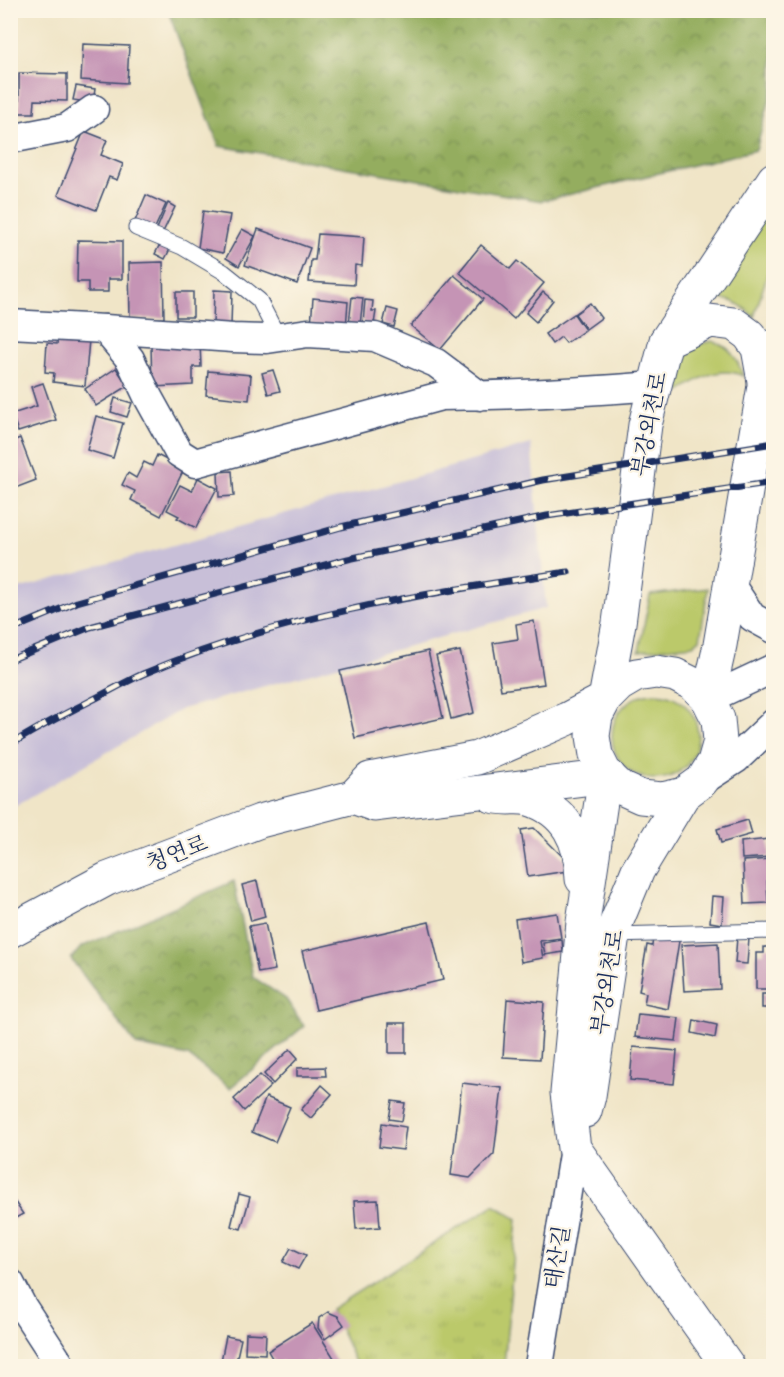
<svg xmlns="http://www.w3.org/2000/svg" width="784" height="1377" viewBox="0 0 784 1377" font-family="'EB Garamond','Noto Serif KR',serif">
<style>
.industrial{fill:#c8bfd8}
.grass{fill:#bbc96b;stroke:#6b7c64;stroke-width:1.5}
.forest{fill:url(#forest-crowns);stroke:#586e5e;stroke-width:1.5}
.park{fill:url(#park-tufts);stroke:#6b7c64;stroke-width:1.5}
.building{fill:#c594b5}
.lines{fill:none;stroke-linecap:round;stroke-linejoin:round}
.service-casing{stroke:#3b4a6e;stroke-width:17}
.minor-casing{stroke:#3b4a6e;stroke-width:31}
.tertiary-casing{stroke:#3b4a6e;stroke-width:35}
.secondary-casing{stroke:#3b4a6e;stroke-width:35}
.service{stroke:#fff;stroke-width:15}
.minor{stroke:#fff;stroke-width:28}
.tertiary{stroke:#fff;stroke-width:33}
.secondary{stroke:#fff;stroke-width:33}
.rail-casing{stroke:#1b2f5e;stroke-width:7}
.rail{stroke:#fcf5e5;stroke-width:4.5;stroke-dasharray:14;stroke-linecap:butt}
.labels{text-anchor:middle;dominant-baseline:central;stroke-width:4.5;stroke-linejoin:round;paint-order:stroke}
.street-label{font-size:22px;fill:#1b2f5e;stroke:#fcf5e5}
</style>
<defs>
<pattern id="forest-crowns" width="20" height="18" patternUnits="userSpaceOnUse" patternTransform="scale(1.5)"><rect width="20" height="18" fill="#94ad5f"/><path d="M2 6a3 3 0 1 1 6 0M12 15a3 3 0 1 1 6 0" fill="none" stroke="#788d52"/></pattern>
<pattern id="park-tufts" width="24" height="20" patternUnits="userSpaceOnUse" patternTransform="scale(1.5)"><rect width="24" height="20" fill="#bbc96b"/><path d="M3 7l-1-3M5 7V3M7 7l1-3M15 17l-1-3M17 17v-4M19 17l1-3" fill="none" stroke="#a0ad5f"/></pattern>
</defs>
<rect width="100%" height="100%" fill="#fcf5e5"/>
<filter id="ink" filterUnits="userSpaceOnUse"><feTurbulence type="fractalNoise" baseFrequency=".0167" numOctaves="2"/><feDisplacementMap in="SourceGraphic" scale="12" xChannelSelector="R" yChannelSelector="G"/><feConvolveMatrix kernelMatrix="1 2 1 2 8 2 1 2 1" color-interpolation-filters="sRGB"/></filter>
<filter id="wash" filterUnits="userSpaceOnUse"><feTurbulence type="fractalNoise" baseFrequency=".008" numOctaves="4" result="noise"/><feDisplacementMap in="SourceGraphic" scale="24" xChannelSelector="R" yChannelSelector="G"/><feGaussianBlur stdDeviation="1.35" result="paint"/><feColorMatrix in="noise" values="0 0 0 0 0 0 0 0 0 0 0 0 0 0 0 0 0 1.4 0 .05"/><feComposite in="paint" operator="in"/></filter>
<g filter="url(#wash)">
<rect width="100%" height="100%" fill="#f0e5c7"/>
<path class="industrial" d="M531,444L546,608L182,709L11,808V591Z"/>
<g class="grass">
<path d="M773,197V257L754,317C739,302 727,296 706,301Z"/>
<path d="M712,341C731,346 737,358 743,376C715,362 687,387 664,402C670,382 676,359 694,346C699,343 707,343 712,341Z"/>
<path d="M708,588L700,639L693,645L639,651L650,595Z"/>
<circle cx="655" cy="736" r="43"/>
</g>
<g class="forest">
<path d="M168,11H773V88L756,150L542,201L219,146Z"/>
<path d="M234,881L253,977L286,999L304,1026L230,1088L188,1056L136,1045L71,959L81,947Z"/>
</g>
<path class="park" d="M494,1205L517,1219L504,1366H357L331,1309Z"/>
<g id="blocks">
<g class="building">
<path d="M83,44L129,46L127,83L81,80Z"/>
<path d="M19,73L67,74V101L35,100L34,113H19Z"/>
<path d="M76,86L95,89L93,103L73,100Z"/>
<path d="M84,131L107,140L101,155L123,164L117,180L109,177L96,210L58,195Z"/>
<path d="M146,195L166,204L154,230L135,221Z"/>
<path d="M168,203L175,207L163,232L157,229Z"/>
<path d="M203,211L230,215L223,253L198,248Z"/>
<path d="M242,229L255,236L239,266L226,258Z"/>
<path d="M258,229L310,248L297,284L245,265Z"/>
<path d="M318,234L364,237L362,266L355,265L354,285L309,282L311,260H315Z"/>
<path d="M78,240L122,241V279H108V292H88V282H77Z"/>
<path d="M161,242L171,247L165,259L155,254Z"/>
<path d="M481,245L510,269L517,261L544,283L514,319L459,272Z"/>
<path d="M163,262L164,318L130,319L129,263Z"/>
<path d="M454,275L483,299L440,350L411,326Z"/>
<path d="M214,290L232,291L231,326L213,325Z"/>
<rect x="176" y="292" width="17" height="25"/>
<path d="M543,292L553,300L536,322L526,313Z"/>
<path d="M352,297L363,298L360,325L349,324Z"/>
<path d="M313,298L348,302L346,328L311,325Z"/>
<path d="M365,300L373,301L372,311H376L374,324L363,323Z"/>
<path d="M590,303L601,318L586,329L575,314Z"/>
<path d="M387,308L398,311L394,327L383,324Z"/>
<path d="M574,314L585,330L566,343L561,337L552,344L545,334Z"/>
<path d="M58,337L89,340L85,386L53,382L54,373L45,372L47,343L57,344Z"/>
<path d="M200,343L201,367H193V385L152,387L151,345Z"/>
<path d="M116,368L128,386L96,406L85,389Z"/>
<path d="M273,370L280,391L268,394L262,373Z"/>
<path d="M208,371L251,375L249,400L206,395Z"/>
<path d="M43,383L56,420L18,432L12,414L37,406L31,387Z"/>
<path d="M115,398L132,403L127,417L111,412Z"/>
<path d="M96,416L123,423L113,458L87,450Z"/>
<path d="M20,438L36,480L10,490V442Z"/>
<path d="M157,455L184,469L161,516L131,500L135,491L122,485L128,473L136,478L144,462L152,466Z"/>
<path d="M232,471L234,496L219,497L218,472Z"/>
<path d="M198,478L217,488L196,528L177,518L179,516L167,510L180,485L192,491Z"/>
<path d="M534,621L544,684L501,690L493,643L518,639L516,624Z"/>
<path d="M428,651L443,718L355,738L340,671Z"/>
<path d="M460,651L474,713L451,719L436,656Z"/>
<path d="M748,820L752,834L721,843L717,829Z"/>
<path d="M534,828L565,859L567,871L528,877L521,830Z"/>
<path d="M769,839L770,857L742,859L741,842Z"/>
<path d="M771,859L773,881H767L768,903L745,904L743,861Z"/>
<path d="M257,881L265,917L251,921L242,885Z"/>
<path d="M712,896L724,897L722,924L710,922Z"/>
<path d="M557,913L561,938L540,941L543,958L521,962L515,919Z"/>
<path d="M429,922L443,980L316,1010L302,951Z"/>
<path d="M265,923L275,970L258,973L249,926Z"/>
<path d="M653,937L679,941L668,1009L644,1004L646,993L639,991L647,945L652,946Z"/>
<path d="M737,937L749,938L747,964L735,963Z"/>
<path d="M562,940L563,952L545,955L543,943Z"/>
<path d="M718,943L720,989L684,991L681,945Z"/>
<path d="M764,947H774V989H756V953H764Z"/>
<rect x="762" y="994" width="12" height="14"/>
<path d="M507,999L544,1002L540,1059L503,1057Z"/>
<path d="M638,1014L679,1018L676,1041L635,1037Z"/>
<path d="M694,1020L717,1025L715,1038L692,1033Z"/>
<rect x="389" y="1023" width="17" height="30"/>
<path d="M633,1047L677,1051L674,1084L630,1080Z"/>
<path d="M290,1049L298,1058L273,1084L264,1074Z"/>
<path d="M325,1067L326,1076H297V1068Z"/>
<path d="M260,1075L271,1086L244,1111L234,1099Z"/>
<path d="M462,1083L502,1088L494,1154L470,1178L451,1175Z"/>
<path d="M322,1085L332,1094L311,1118L301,1110Z"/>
<path d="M266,1097L290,1107L275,1142L252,1132Z"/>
<path d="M392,1101L405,1103L402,1121L389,1119Z"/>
<path d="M382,1123L406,1127L403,1150L379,1147Z"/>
<path d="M239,1194L250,1197L241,1229L231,1226Z"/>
<path d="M10,1195L23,1214L10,1221Z"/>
<path d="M378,1200L380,1227L356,1229L354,1201Z"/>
<path d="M291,1248L306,1255L298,1269L283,1262Z"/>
<path d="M328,1312L338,1316L344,1325L325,1339L318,1328L319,1318Z"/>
<path d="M312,1323L339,1366H321L318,1361L310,1366H286L282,1361L276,1365L268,1351Z"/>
<path d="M246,1333L266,1334L265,1354L245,1353Z"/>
<path d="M226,1336L241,1339L235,1366H220Z"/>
</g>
</g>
</g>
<g filter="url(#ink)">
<use href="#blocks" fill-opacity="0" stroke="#3b4a6e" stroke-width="1.5"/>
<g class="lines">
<defs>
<g id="service">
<path d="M136,228L182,247L224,272L259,300L278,337"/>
<path d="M612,935L774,931"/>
</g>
<g id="minor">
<path d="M10,139L67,128L94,109"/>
<path d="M10,324L105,329"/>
<path d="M480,396L436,363L375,337L308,333L267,339L233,338L105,329L130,359L148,397L179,453L195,463L441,396C513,395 584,392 655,386"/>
<path d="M730,584L752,617L774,629"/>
<path d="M708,699L774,668"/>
<path d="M702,781L736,759L774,723"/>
<path d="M10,1283L22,1306L61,1366"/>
<path d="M539,1366L574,1148"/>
</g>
<g id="tertiary">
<path d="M609,776L602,795L583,922L567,1093L574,1148L728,1366"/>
<path d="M492,796C504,800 518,796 529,799C567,811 581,841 582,879"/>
<path d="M585,1111L589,1096L614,928L638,870L684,794"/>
</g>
<g id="secondary">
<path d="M666,341L710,321L734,324L749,335L758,348L764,381"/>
<path d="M708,699L720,645L764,386L774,346"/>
<path d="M353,797L370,779L477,758L567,719L605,699L619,685L636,675L656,672L675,675L693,684L708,699L718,719L720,741L714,762L702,781L684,794L662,799L641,797L621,788L605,773L596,755L593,736L596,716L605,699L619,623L645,425L666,341L774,179"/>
<path d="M353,797L375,805L609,776"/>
<path d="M10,931L107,879L260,821L353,797"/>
</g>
</defs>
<use href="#service" class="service-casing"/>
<use href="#minor" class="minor-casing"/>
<use href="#tertiary" class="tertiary-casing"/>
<use href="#secondary" class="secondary-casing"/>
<use href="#service" class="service"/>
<use href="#minor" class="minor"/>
<use href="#tertiary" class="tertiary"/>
<use href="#secondary" class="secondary"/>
<defs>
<g id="rail">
<path d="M10,630L77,602L341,527L543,480L774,443"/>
<path d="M10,660L90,627L348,559L547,516L774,482"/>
<path d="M10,745C36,728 63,715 90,701C108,692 125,682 143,674C278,616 424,593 568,572"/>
</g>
</defs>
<use href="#rail" class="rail-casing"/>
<use href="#rail" class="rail"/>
</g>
</g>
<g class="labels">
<g class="street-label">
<text transform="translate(649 424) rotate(-79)">부강외천로</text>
<text transform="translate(177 853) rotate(-21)">청연로</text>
<text transform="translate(607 982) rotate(-81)">부강외천로</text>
<text transform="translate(557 1257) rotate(-81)">태산길</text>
</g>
</g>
<rect width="784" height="1377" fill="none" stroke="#fcf5e5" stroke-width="36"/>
</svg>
